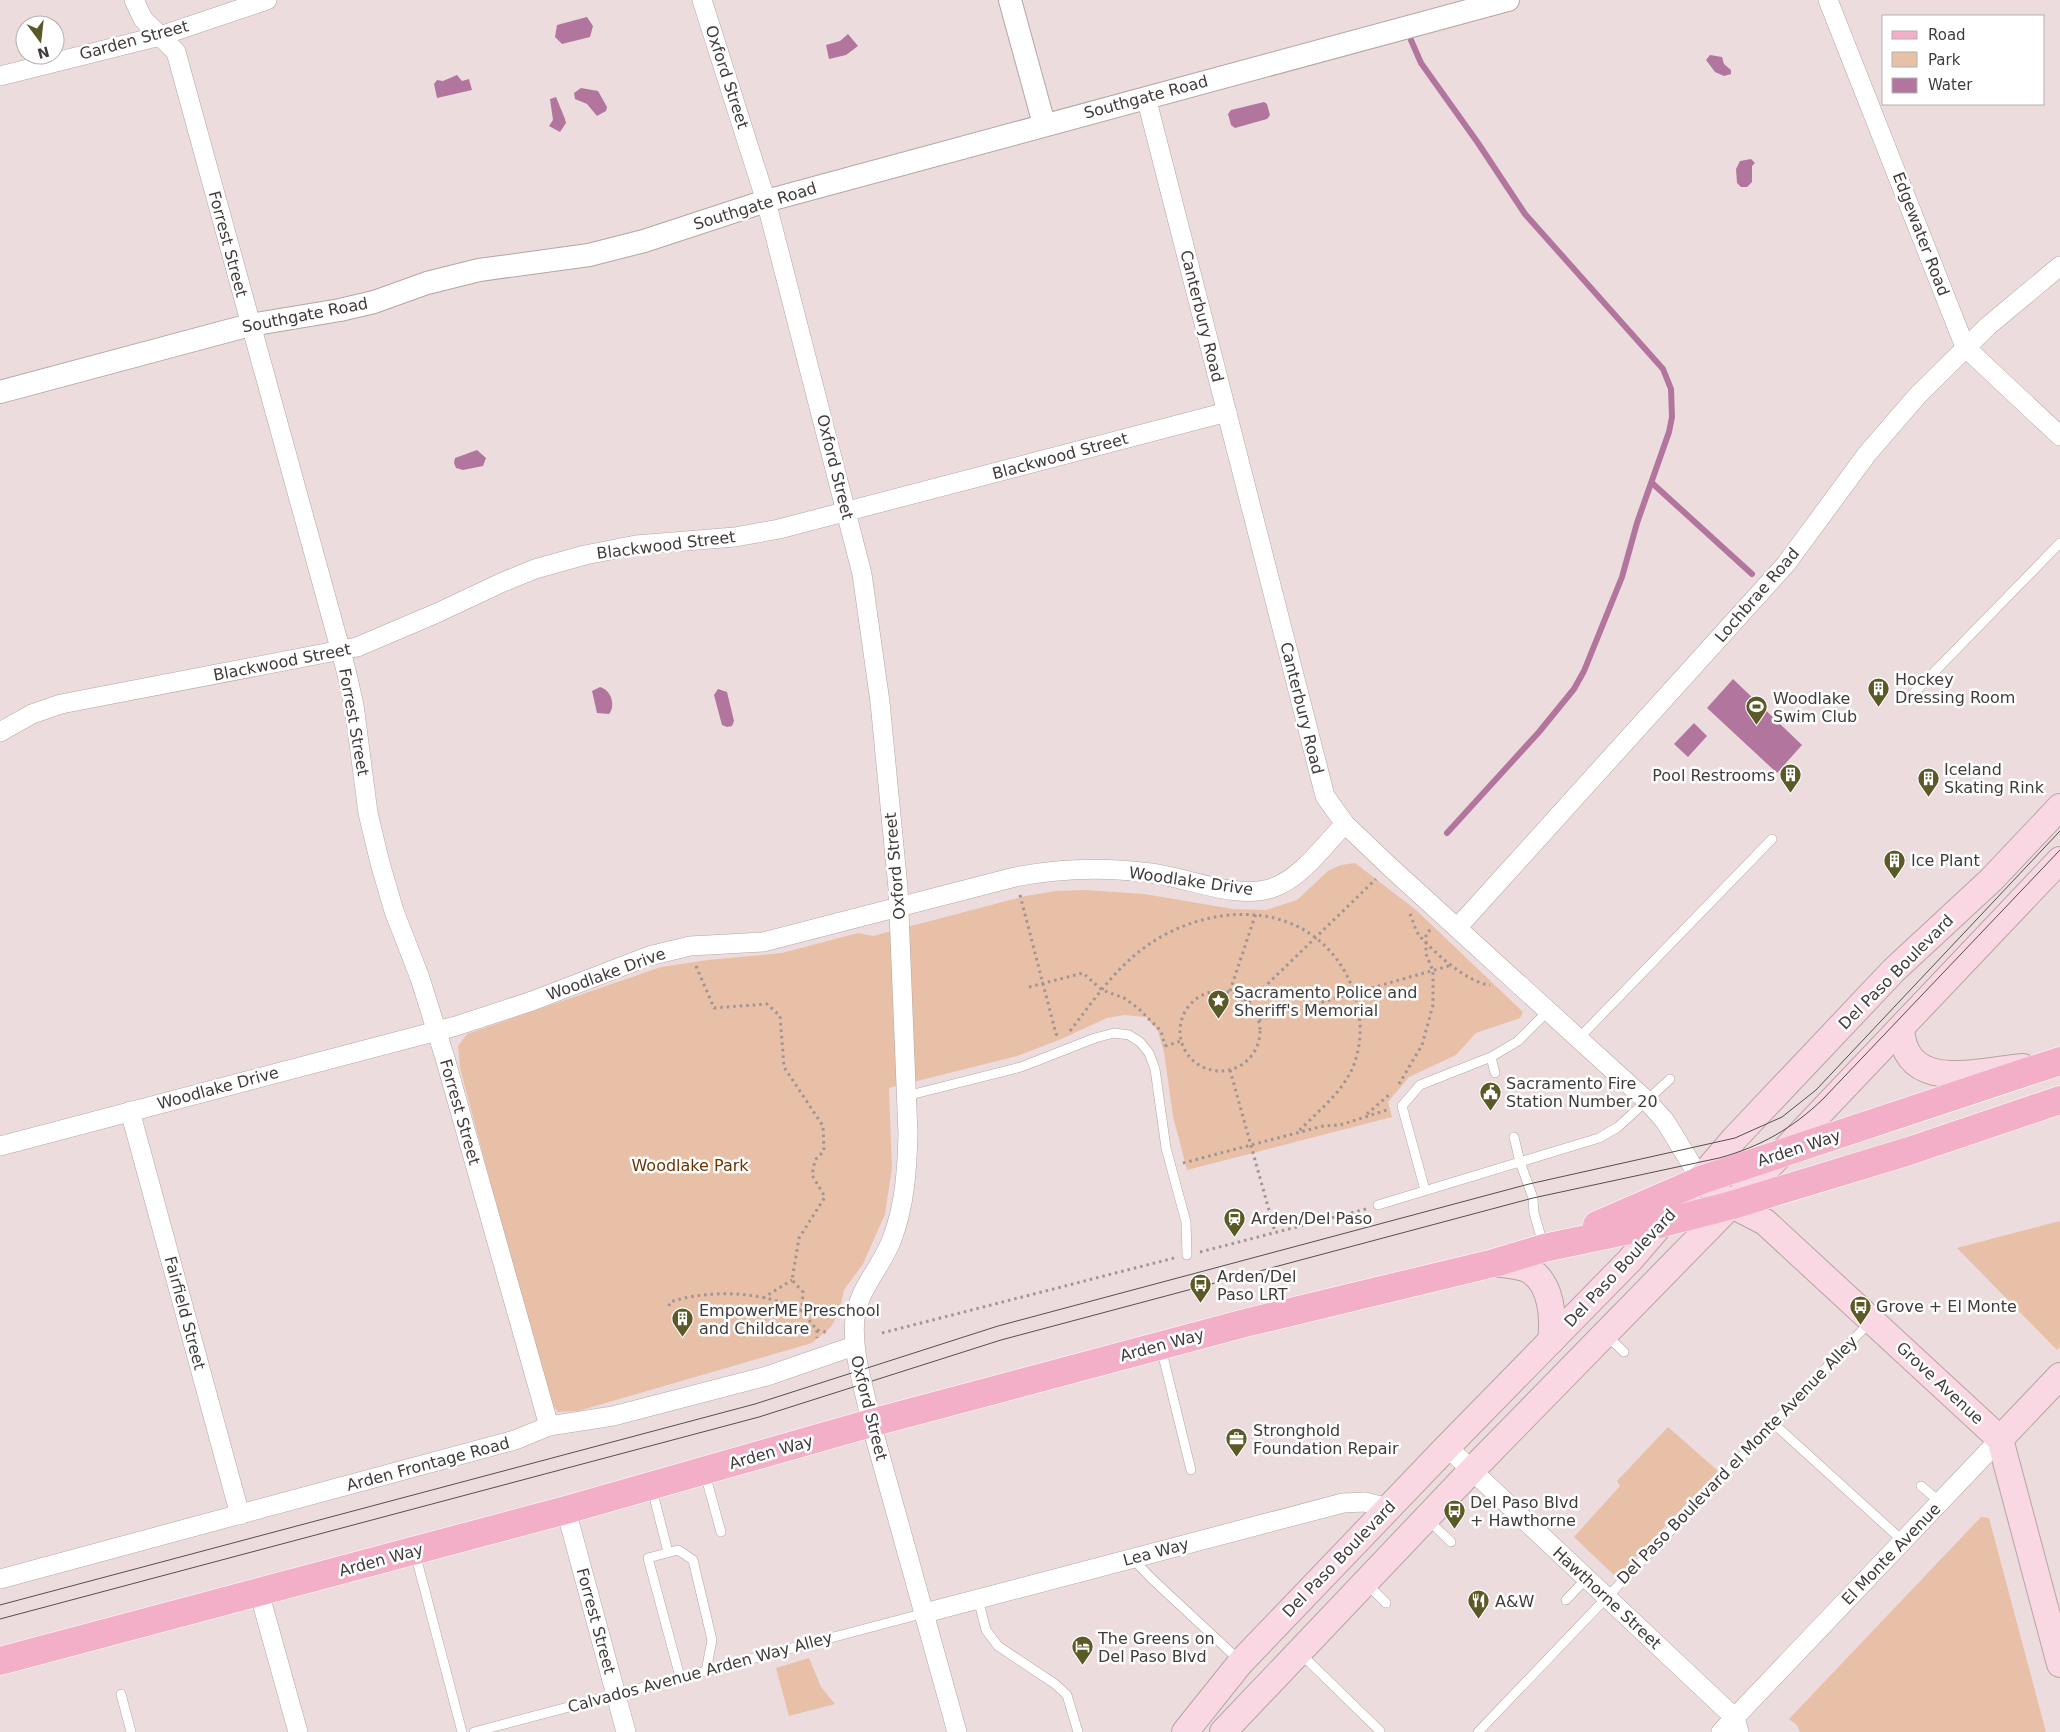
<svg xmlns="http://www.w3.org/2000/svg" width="2060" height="1732" viewBox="0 0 2060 1732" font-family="'DejaVu Sans',sans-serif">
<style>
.green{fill:#e8bfa7}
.water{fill:#b2769e}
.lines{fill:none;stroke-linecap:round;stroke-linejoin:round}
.stream{stroke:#b2769e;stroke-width:6}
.service-casing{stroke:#b5a5a5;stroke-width:10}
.minor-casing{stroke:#b5a5a5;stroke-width:20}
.tertiary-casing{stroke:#b5a5a5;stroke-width:24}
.secondary-casing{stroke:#b5a5a5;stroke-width:28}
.primary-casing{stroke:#fff;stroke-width:29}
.path{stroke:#a09494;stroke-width:3;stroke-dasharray:2.5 4;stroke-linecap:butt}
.service{stroke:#fff;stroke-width:9}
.minor{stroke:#fff;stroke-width:19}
.tertiary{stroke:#fff;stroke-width:22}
.secondary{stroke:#f9d7e3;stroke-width:26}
.primary{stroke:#f3afc8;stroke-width:28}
.tram{stroke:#564f4f;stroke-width:1}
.labels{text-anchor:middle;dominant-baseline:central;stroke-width:5;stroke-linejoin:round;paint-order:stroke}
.street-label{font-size:16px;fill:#413b3b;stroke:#fff}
.poi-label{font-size:16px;fill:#413b3b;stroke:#fff;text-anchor:start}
.park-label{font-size:16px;fill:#6c3301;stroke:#fff}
</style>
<rect width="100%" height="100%" fill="#eddcdd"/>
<g class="green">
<path d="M1355,863L1416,910L1523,1012L1520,1018L1476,1033L1456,1055L1409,1077L1388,1102L1392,1117L1187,1170L1173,1116L1164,1052L1158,1031L1146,1017L1124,1015L1107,1018L1059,1040L1017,1056L889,1088L892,1168L885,1214L863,1264L844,1290L839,1312L831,1327L812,1343L578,1411L558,1412L548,1399L460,1068L458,1046L467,1034L661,967L708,960L782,953L858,933L873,936L1026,896L1056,891L1085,890L1144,894L1233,909L1266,910L1297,900L1328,871L1341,865Z"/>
<path d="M2060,1221V1347L2057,1350L1957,1248Z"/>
<path d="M1668,1427L1718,1471L1616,1577L1574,1537L1620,1486L1617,1481Z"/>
<path d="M1981,1517L1989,1518L2046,1732H1800L1797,1725L1789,1719Z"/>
<path d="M809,1658L821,1687L835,1704L789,1716L776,1668Z"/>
</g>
<g class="water">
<path d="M587,17L593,26L590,37L562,44L555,37L557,25Z"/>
<path d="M848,34L858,46L846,55L829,59L826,45L840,41Z"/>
<path d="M1710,55L1722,57L1724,64L1731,70V74L1724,76L1715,72L1706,60Z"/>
<path d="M457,75L462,81L469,79L472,90L437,98L434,84L437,80L443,81Z"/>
<path d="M581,88L598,91L607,107L606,111L597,116L587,104L575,99L574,93Z"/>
<path d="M556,97L565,119L566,123L560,132L549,126L553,120L550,99Z"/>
<path d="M1264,102L1267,104L1270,115L1267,119L1235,128L1231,125L1228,114L1231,110Z"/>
<path d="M1751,159L1755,163L1752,166V182L1747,187H1741L1737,183L1736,169L1740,161Z"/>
<path d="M477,450L486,458L483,466L463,470L456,468L454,463L455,458Z"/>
<path d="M1733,679L1802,745L1777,773L1707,708Z"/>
<path d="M600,687C611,690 616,705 609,714L597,713L592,691Z"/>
<path d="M718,689L727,692L734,721L732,726L727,727L722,725L714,695Z"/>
<path d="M1694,723L1707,736L1688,757L1674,744Z"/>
</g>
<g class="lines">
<g class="stream">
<path d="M1411,40L1421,63L1478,143L1525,214L1663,369L1671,389L1672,417L1669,432L1637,523L1622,577L1584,671L1574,689L1539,732L1447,833"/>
<path d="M1652,483L1752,574"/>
</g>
<defs>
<g id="service">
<path d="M1906,701L2060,543"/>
<path d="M1579,1038L1772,839"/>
<path d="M1491,1057L1495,1073"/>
<path d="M906,1096L1021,1067L1095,1038L1114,1033L1129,1035L1140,1042L1149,1053L1155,1069L1166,1148L1186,1222L1187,1255"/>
<path d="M1514,1137L1520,1162L1533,1198L1534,1213L1543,1244"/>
<path d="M1425,1190L1402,1106L1420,1085L1491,1057L1518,1041L1548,1011"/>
<path d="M1378,1205L1599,1138L1618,1127L1670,1079"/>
<path d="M1606,1335L1624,1352"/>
<path d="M1161,1348L1191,1470"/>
<path d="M1773,1423L1903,1541"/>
<path d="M705,1474L721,1532"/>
<path d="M1921,1486L1940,1502"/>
<path d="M652,1489L668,1552"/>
<path d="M1427,1519L1451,1542"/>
<path d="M415,1553L462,1732"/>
<path d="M1133,1559L1151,1578L1239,1660"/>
<path d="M1367,1584L1386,1603"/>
<path d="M978,1599L986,1630L998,1646L1055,1684L1067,1695L1078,1732"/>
<path d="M1566,1600L1586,1579"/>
<path d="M1300,1653L1380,1731"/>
<path d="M680,1677L648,1558L678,1550L693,1560L712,1640L706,1671"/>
<path d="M121,1694L131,1732"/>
<path d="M474,1732L925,1613"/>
<path d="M1478,1732L1870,1322"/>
</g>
<g id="minor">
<path d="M134,0L143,19L176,52L346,670L354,705L368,813L380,863L394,911L420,978L445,1058L549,1426"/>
<path d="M702,0L766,201L862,574L880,702L898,888L908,1134C907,1169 905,1205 892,1239C882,1267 859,1287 855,1318C851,1353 865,1388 871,1423L957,1732"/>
<path d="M1828,0L1965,347L2060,436"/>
<path d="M0,76L160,36L267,0"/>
<path d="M1146,97L1325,796L1345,824L1389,866L1647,1101L1665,1121L1701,1180"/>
<path d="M0,732L32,714L61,704L357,647L437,613L503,582L535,569L585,555L636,545L735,537L779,529L1227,412"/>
<path d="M1457,928L1786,564L1867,454L1918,395L1988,326L2060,266"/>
<path d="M130,1111L240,1515"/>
<path d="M0,1146L456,1026L532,1001L649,956L690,946L763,942L1015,877C1060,868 1106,867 1151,873C1189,878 1239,901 1275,887C1303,876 1324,845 1345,824"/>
<path d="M1447,1447L1735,1718L1739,1732"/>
<path d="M566,1510L626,1732"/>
<path d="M0,1579L515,1440L549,1426L613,1416L767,1376L854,1346"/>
<path d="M259,1592L298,1732"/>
<path d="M925,1613L1343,1503L1365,1502L1388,1508"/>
<path d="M1721,1732L2000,1439"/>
</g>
<g id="tertiary">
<path d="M1010,0L1044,124"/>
<path d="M0,392L250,325L340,310L374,302L427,283L479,270L589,255L644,241L766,201L1508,0"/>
</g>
<g id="secondary">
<path d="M1901,1028C1905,1094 1977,1071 2023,1067"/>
<path d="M1701,1180L1732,1205L1765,1222L2000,1439L2060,1664"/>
<path d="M1494,1263C1505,1265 1519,1265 1529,1270C1552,1283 1554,1318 1551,1341"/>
<path d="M2000,1439L2060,1376"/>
<path d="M1185,1732L1241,1662L1447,1447L1630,1260L1735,1138L1894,970L1991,880L2060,807"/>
<path d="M1223,1732L1473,1469L1781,1154L2060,860"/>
</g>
<g id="primary">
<path d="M1597,1225L1701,1180L2060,1061"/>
<path d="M0,1661L566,1510L871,1423L1245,1323L1494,1263L1544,1248L1663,1223L1732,1205L1909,1151L2060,1100"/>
</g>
</defs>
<use href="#service" class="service-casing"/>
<use href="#minor" class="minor-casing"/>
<use href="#tertiary" class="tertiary-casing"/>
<use href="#secondary" class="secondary-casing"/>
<use href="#primary" class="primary-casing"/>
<g class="path">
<path d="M1020,895L1056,1034L1060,1037"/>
<path d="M1410,914C1413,920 1415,930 1419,935C1432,951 1469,984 1490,985"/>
<path d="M696,966L714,1008L767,1004L780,1016L784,1067L823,1126L824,1151L815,1160L812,1175L825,1197L799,1238L792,1280L803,1292L802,1311L817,1330V1338"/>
<path d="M1029,987L1083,973L1102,990L1124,998L1138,1008L1161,1031L1165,1046"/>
<circle cx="1220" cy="1031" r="40"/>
<path d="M1230,991L1256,913"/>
<path d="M1249,1002L1376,879"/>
<path d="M1259,1020L1452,965"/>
<path d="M1070,1031C1100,992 1123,956 1168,933C1238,898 1322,910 1353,989C1362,1015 1363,1041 1353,1067C1342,1093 1316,1113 1297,1133"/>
<path d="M1165,1046L1181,1041"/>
<path d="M1230,1070L1275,1232"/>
<path d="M1399,1084L1422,1045L1433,1005V971L1426,954V934L1431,929"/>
<path d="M1367,1114L1390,1094"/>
<path d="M1183,1163L1323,1126L1340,1125L1390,1109"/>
<path d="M1200,1252L1366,1209"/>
<path d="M763,1298L792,1280"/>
<path d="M669,1306L670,1302C710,1289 764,1291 802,1311"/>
<path d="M817,1330L829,1333"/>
<path d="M882,1333L1174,1258"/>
</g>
<use href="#service" class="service"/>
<use href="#minor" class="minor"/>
<use href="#tertiary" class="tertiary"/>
<use href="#secondary" class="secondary"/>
<use href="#primary" class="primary"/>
<g class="tram">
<path d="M0,1605L755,1404L998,1326L1529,1184L1735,1138L1782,1117L1816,1090L2060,831"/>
<path d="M0,1619L759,1417L1001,1340L1533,1198L1719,1158C1760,1147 1793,1128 1823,1099L2060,850"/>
</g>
</g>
<defs>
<symbol id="building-pin" viewBox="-11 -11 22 30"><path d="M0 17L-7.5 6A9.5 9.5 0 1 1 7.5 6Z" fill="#5b5a26" stroke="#fff"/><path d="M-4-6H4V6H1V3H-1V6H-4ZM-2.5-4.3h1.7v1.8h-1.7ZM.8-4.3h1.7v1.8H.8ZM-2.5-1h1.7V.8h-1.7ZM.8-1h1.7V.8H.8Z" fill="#fff"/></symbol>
<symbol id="stadium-pin" viewBox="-11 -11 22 30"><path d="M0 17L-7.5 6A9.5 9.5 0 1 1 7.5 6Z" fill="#5b5a26" stroke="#fff"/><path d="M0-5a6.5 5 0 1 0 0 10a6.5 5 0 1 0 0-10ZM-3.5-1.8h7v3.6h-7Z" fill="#fff"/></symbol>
<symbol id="sight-pin" viewBox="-11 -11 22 30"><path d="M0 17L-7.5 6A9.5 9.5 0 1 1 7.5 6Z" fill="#5b5a26" stroke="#fff"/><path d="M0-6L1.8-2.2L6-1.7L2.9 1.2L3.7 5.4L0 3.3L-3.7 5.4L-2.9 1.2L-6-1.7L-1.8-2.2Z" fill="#fff"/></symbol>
<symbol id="civic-pin" viewBox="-11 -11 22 30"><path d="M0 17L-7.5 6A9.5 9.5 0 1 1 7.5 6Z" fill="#5b5a26" stroke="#fff"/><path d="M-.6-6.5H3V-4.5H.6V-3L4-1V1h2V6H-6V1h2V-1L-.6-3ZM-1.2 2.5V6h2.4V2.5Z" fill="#fff"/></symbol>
<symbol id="station-pin" viewBox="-11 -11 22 30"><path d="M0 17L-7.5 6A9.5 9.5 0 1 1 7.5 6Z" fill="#5b5a26" stroke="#fff"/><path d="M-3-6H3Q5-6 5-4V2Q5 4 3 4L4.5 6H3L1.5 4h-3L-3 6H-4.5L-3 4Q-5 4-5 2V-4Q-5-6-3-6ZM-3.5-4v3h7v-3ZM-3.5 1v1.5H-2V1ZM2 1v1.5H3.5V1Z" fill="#fff"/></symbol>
<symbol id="bus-pin" viewBox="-11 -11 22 30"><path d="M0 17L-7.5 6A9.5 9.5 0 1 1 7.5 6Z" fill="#5b5a26" stroke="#fff"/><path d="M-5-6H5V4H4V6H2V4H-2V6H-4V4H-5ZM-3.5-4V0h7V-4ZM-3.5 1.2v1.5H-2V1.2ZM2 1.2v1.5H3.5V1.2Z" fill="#fff"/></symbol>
<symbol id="office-pin" viewBox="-11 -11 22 30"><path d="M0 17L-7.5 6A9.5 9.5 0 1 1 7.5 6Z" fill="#5b5a26" stroke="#fff"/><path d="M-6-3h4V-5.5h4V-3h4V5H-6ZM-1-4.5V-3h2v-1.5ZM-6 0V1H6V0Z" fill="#fff"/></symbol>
<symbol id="restaurant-pin" viewBox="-11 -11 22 30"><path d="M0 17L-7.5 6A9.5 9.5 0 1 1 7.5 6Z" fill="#5b5a26" stroke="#fff"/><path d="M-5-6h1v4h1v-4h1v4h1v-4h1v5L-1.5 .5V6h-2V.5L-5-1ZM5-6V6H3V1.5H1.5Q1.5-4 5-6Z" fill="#fff"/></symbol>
<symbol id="hotel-pin" viewBox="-11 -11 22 30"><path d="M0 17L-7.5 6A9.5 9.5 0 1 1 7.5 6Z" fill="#5b5a26" stroke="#fff"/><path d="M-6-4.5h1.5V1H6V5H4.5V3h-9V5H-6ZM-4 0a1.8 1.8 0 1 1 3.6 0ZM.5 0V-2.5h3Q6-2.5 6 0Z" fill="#fff"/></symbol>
</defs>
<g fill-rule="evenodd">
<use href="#building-pin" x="1866" y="676" width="25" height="34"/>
<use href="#stadium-pin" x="1744" y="694" width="25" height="34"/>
<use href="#building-pin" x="1778" y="762" width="25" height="34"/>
<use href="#building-pin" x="1916" y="766" width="25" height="34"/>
<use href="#building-pin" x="1882" y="848" width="25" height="34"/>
<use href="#sight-pin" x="1206" y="988" width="25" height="34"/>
<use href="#civic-pin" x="1478" y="1080" width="25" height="34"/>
<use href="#station-pin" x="1222" y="1206" width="25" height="34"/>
<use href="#bus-pin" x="1188" y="1272" width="25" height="34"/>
<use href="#bus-pin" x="1848" y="1294" width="25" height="34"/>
<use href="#building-pin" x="670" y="1306" width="25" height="34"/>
<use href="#office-pin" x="1224" y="1426" width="25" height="34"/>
<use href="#bus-pin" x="1442" y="1498" width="25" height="34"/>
<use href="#restaurant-pin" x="1466" y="1588" width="25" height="34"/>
<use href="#hotel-pin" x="1070" y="1634" width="25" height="34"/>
</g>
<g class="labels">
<g class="street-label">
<text transform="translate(134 40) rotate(-15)">Garden Street</text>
<text transform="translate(727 77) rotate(72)">Oxford Street</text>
<text transform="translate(1146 97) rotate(-15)">Southgate Road</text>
<text transform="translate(755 206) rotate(-17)">Southgate Road</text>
<text transform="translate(1921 234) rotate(69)">Edgewater Road</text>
<text transform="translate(228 244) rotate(75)">Forrest Street</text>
<text transform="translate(305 315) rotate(-11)">Southgate Road</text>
<text transform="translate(1202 316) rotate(76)">Canterbury Road</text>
<text transform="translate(1060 456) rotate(-15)">Blackwood Street</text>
<text transform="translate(835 467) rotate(76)">Oxford Street</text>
<text transform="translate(666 545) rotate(-7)">Blackwood Street</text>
<text transform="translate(1757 595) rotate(-49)">Lochbrae Road</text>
<text transform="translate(282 662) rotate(-11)">Blackwood Street</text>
<text transform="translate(1302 708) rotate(76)">Canterbury Road</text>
<text transform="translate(354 722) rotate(80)">Forrest Street</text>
<text transform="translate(895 866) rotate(-95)">Oxford Street</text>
<text transform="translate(1191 881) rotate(8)">Woodlake Drive</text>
<text transform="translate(1896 972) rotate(-45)">Del Paso Boulevard</text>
<text transform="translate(606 974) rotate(-20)">Woodlake Drive</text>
<text transform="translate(218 1088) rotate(-15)">Woodlake Drive</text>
<text transform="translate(460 1112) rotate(74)">Forrest Street</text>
<text transform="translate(1799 1148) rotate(-18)">Arden Way</text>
<text transform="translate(1620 1268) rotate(-47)">Del Paso Boulevard</text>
<text transform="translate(185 1313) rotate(75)">Fairfield Street</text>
<text transform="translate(1162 1345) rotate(-15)">Arden Way</text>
<text transform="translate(1940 1383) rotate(43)">Grove Avenue</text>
<text transform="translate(869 1408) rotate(76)">Oxford Street</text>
<text transform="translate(771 1452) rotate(-16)">Arden Way</text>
<text transform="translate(1737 1460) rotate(-46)">Del Paso Boulevard el Monte Avenue Alley</text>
<text transform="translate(428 1464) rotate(-15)">Arden Frontage Road</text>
<text transform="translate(1156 1552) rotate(-15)">Lea Way</text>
<text transform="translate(1891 1554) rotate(-46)">El Monte Avenue</text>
<text transform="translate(1339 1559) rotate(-46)">Del Paso Boulevard</text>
<text transform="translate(381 1560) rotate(-15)">Arden Way</text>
<text transform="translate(1607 1598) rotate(43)">Hawthorne Street</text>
<text transform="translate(596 1621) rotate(75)">Forrest Street</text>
<text transform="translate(700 1672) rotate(-15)">Calvados Avenue Arden Way Alley</text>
</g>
<g class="poi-label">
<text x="1895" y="679">Hockey<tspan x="1895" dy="18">Dressing Room</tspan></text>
<text x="1773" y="698">Woodlake<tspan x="1773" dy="18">Swim Club</tspan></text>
<text x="1944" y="769">Iceland<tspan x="1944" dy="18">Skating Rink</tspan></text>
<text x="1775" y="775" text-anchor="end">Pool Restrooms</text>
<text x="1911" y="860">Ice Plant</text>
<text x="1234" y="992">Sacramento Police and<tspan x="1234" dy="18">Sheriff's Memorial</tspan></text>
<text x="1506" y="1083">Sacramento Fire<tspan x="1506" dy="18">Station Number 20</tspan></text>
<text x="1251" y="1218">Arden/Del Paso</text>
<text x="1217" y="1276">Arden/Del<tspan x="1217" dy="18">Paso LRT</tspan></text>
<text x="1876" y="1306">Grove + El Monte</text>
<text x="699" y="1310">EmpowerME Preschool<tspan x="699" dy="18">and Childcare</tspan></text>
<text x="1253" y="1430">Stronghold<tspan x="1253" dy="18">Foundation Repair</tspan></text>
<text x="1470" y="1502">Del Paso Blvd<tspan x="1470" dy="18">+ Hawthorne</tspan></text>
<text x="1495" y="1601">A&amp;W</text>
<text x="1098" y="1638">The Greens on<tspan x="1098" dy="18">Del Paso Blvd</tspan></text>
</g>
<g class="park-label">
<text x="690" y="1165">Woodlake Park</text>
</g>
</g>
<rect x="1882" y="15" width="162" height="90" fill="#ffffff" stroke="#b3b1b1"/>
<rect x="1892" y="31" width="25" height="8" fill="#f3afc8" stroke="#b3b1b1"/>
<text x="1928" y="40" font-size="15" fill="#413b3b">Road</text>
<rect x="1892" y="52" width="25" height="15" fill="#e8bfa7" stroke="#b3b1b1"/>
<text x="1928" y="65" font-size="15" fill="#413b3b">Park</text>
<rect x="1892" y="78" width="25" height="15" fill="#b2769e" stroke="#b3b1b1"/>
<text x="1928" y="90" font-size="15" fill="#413b3b">Water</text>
<g transform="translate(40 40) rotate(165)"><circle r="24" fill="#ffffff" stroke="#b3b1b1"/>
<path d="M0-4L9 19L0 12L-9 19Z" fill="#5b5a26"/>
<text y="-8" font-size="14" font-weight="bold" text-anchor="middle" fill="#413b3b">N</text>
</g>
</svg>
